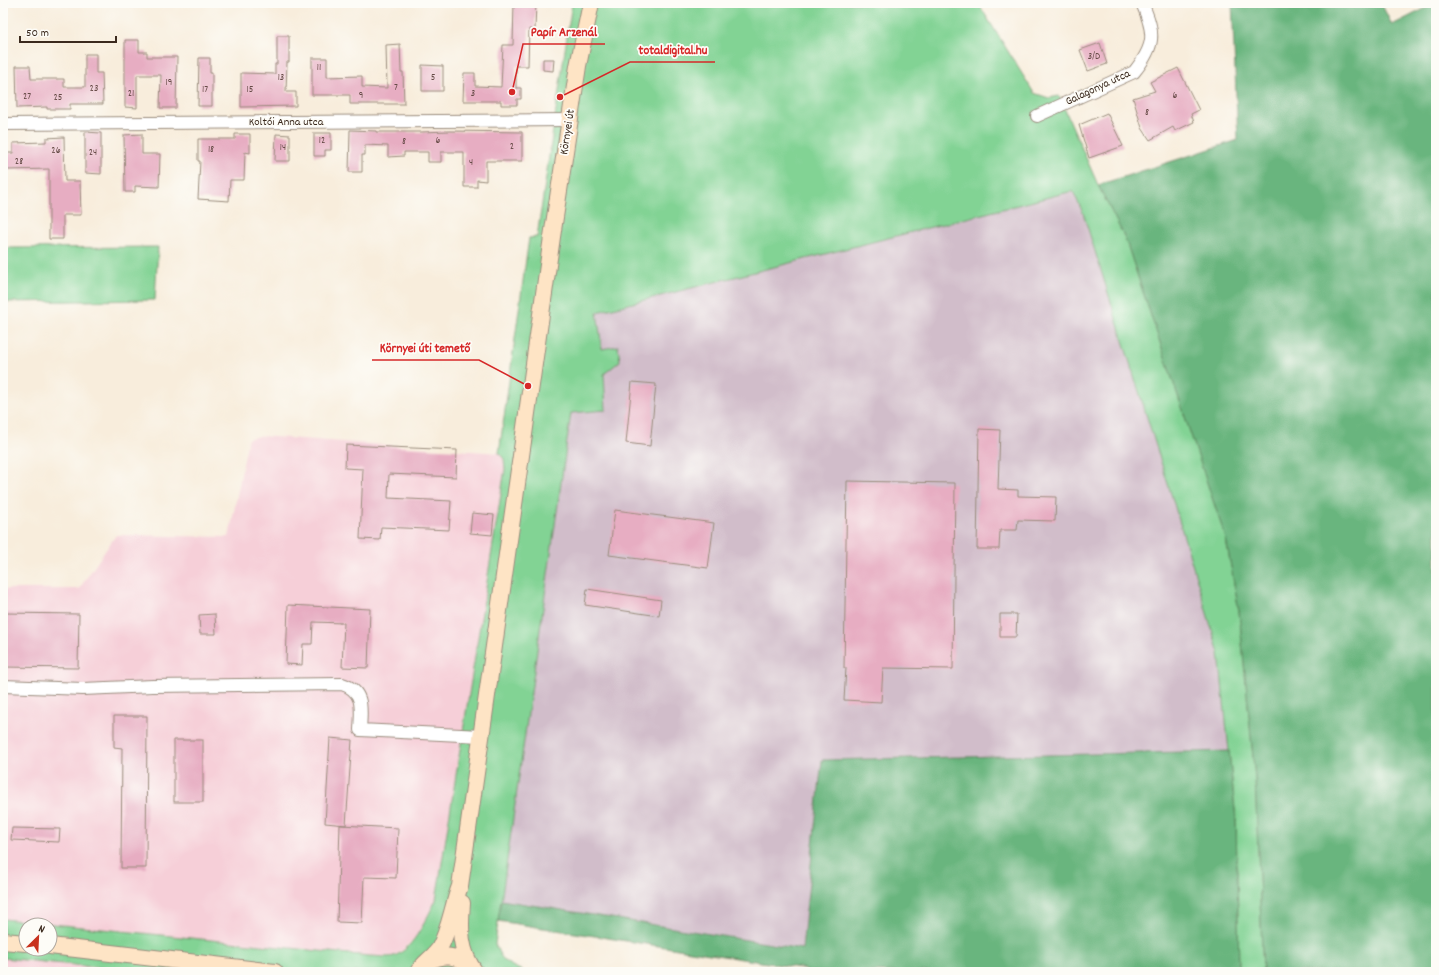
<svg xmlns="http://www.w3.org/2000/svg" width="1439" height="975" viewBox="0 0 1439 975" font-family="Dekko,sans-serif">
<style>
.built{fill:#f6cfd8}
.industrial{fill:#d1bdca}
.green{fill:#82d394;stroke:#5e7e59;fill-rule:evenodd}
.forest{fill:#69b57e;stroke:#52704e}
.building{fill:#e7adc2}
.lines{fill:none;stroke-linecap:round;stroke-linejoin:round}
.street-casing{stroke:#9a8c7d;stroke-width:14}
.secondary-casing{stroke:#9a8c7d;stroke-width:18}
.street{stroke:#fff;stroke-width:12}
.secondary{stroke:#fee4c5;stroke-width:16}
.labels{text-anchor:middle;dominant-baseline:central;stroke-width:3.5;stroke-linejoin:round;paint-order:stroke}
.number-label{font-size:10px;fill:#664b47}
.street-label{font-size:12px;fill:#3b2a1e;stroke:#fdfcf7}
.leader{fill:none;stroke:#d62828;stroke-width:1.5}
.callout-dot{fill:#d62828;stroke:#fdfcf7;stroke-width:1.5}
.callout-label{font-size:13px;text-anchor:middle;font-weight:bold;fill:#d62828;stroke:#fdfcf7;stroke-width:3.5;stroke-linejoin:round;paint-order:stroke}
</style>
<rect width="100%" height="100%" fill="#fdfcf7"/>
<filter id="ink" filterUnits="userSpaceOnUse"><feTurbulence type="fractalNoise" baseFrequency=".025" numOctaves="2"/><feDisplacementMap in="SourceGraphic" scale="8" xChannelSelector="R" yChannelSelector="G"/><feConvolveMatrix kernelMatrix="1 2 1 2 8 2 1 2 1" color-interpolation-filters="sRGB"/></filter>
<filter id="wash" filterUnits="userSpaceOnUse"><feTurbulence type="fractalNoise" baseFrequency=".012" numOctaves="4" result="noise"/><feDisplacementMap in="SourceGraphic" scale="16" xChannelSelector="R" yChannelSelector="G"/><feGaussianBlur stdDeviation="0.9" result="paint"/><feColorMatrix in="noise" values="0 0 0 0 0 0 0 0 0 0 0 0 0 0 0 0 0 1.4 0 .05"/><feComposite in="paint" operator="in"/></filter>
<g filter="url(#wash)">
<rect width="100%" height="100%" fill="#f8eddc"/>
<g class="built">
<path d="M259,436L499,453L504,459L505,469L436,900L420,932L404,949L394,956H369L3,919V589H79L116,535L229,537L248,439Z"/>
<path d="M3,958L127,970L144,972H3Z"/>
</g>
<path class="industrial" d="M1073,191L1083,213L1172,497L1219,653L1229,751L822,760L802,949L501,900L571,413L602,350L597,312Z"/>
<g class="green">
<path d="M572,3H978L1034,93L1049,98L1059,96L1098,185L1125,238L1226,539L1239,611L1255,778L1263,972H1239L1236,820L1219,653L1172,497L1083,213L1073,191L597,312L602,349L618,346L620,361L604,374L606,410L571,413L495,944C502,962 507,964 525,972H144L3,958V919L369,956C377,956 388,958 394,956C414,949 427,917 436,900L505,469L504,459L499,453L529,238L537,237ZM26,925H50V949H26Z"/>
<path d="M158,247L155,300L3,302V248Z"/>
</g>
<g class="forest">
<path d="M1232,3H1381L1392,25L1436,3V972H1263L1255,778L1239,611L1226,539L1125,238L1098,185L1238,140Z"/>
<path d="M1229,751L1236,820L1239,972H807L806,969L498,921L501,900L802,949L822,760Z"/>
</g>
<g id="blocks">
<g class="building">
<path d="M514,3H536L535,30L529,29L528,66H516V88H521V99H517V105H501V101H463L464,73H475V86L501,87L503,45H513Z"/>
<path d="M277,36H289V62H287L286,92H296V106L241,107V73L275,74V64H277Z"/>
<path d="M125,40H139V52H147V57H177L176,108H160L161,75H137V108L125,107Z"/>
<path d="M1100,43L1107,64L1088,71L1080,50Z"/>
<path d="M400,44L401,72H403L404,104H350V95H312V58H327V77L362,76V87L387,88L386,45Z"/>
<path d="M85,54H96V73H102L103,104H70V109H47V107L17,108L16,66H30L31,79H64V87H85Z"/>
<path d="M199,58H210V73H212V106H198Z"/>
<path d="M543,59H554L553,71L543,70Z"/>
<path d="M422,65L443,66V91H422Z"/>
<path d="M1178,68L1199,110L1191,114L1194,122L1175,131L1173,127L1150,140L1142,128L1133,98L1155,91L1150,82Z"/>
<path d="M1107,113L1123,146L1089,158L1079,125Z"/>
<path d="M350,130L376,131V132H421L449,131L522,132V161H486V181L477,180V187H464V152H441V162H428V152H404V156L388,157V146L365,145V155H362V172H349Z"/>
<path d="M85,132L101,133V174L85,173Z"/>
<path d="M314,133H331V150H325V156H314Z"/>
<path d="M142,134V154H160L159,187L135,186V192H125L124,135Z"/>
<path d="M235,134H250V153L245,152L244,180H230L229,201L198,199L200,161H198V139H235Z"/>
<path d="M276,134L290,135V161H275Z"/>
<path d="M64,137L65,181H80L81,215H63V239H49V169L7,170V153H13V143L46,142V138Z"/>
<path d="M632,382L656,384L650,446L626,443Z"/>
<path d="M979,429L1000,430L998,489L1018,490V496L1056,497L1055,521L1018,520L1017,530H1000L999,549H977Z"/>
<path d="M346,445L457,450L456,477L389,474L388,498L451,501L449,530L381,527L380,540L360,539L363,469L345,468Z"/>
<path d="M847,481L955,483L953,669L883,668L881,702L844,700L846,668H844Z"/>
<path d="M615,510L714,523L708,568L609,555Z"/>
<path d="M472,513L494,515L492,535L470,533Z"/>
<path d="M587,589L661,600L659,616L585,605Z"/>
<path d="M288,605L370,609L368,668L342,667L344,623L313,622L312,644H303L302,665L286,664Z"/>
<path d="M3,613L79,614L78,668L3,667Z"/>
<path d="M215,614L216,634H200L199,615Z"/>
<path d="M1000,614H1017L1016,637H1000Z"/>
<path d="M114,716H147L146,868H121L122,748L114,747Z"/>
<path d="M330,738L352,740L346,825L325,823Z"/>
<rect x="174" y="740" width="29" height="62"/>
<path d="M340,825L398,828L396,878L364,877L362,923L337,922Z"/>
<path d="M12,828L60,829L59,842L11,840Z"/>
</g>
</g>
</g>
<g filter="url(#ink)">
<use href="#blocks" fill-opacity="0" stroke="#9a8c7d" stroke-width="1"/>
<g class="lines">
<defs>
<g id="street">
<path d="M1037,116L1134,72C1156,45 1155,33 1142,3"/>
<path d="M3,124L569,120"/>
<path d="M3,686L83,689L153,686L342,684C365,691 361,710 360,730L481,736"/>
</g>
<g id="secondary">
<path d="M462,903C460,928 459,951 475,972"/>
<path d="M3,941L26,943"/>
<path d="M50,946L275,972"/>
<path d="M428,961C445,954 455,955 470,965"/>
<path d="M418,972C423,963 433,958 439,949C450,929 452,907 460,886L552,237L578,66L591,3"/>
</g>
</defs>
<use href="#street" class="street-casing"/>
<use href="#secondary" class="secondary-casing"/>
<use href="#street" class="street"/>
<use href="#secondary" class="secondary"/>
</g>
</g>
<g class="labels">
<g class="number-label">
<text x="1094" y="57">3/D</text>
<text x="319" y="68">11</text>
<text x="281" y="78">13</text>
<text x="433" y="78">5</text>
<text x="169" y="83">19</text>
<text x="396" y="88">7</text>
<text x="94" y="89">23</text>
<text x="205" y="90">17</text>
<text x="250" y="90">15</text>
<text x="131" y="94">21</text>
<text x="473" y="94">3</text>
<text x="361" y="96">9</text>
<text x="1175" y="96">6</text>
<text x="27" y="97">27</text>
<text x="58" y="98">25</text>
<text x="1147" y="113">8</text>
<text x="322" y="141">12</text>
<text x="438" y="141">6</text>
<text x="404" y="142">8</text>
<text x="512" y="147">2</text>
<text x="283" y="148">14</text>
<text x="211" y="150">18</text>
<text x="56" y="151">26</text>
<text x="93" y="153">24</text>
<text x="19" y="162">28</text>
<text x="471" y="163">4</text>
</g>
<g class="street-label">
<text transform="translate(1098 88) rotate(-25)">Galagonya utca</text>
<text x="286" y="122">Koltói Anna utca</text>
<text transform="translate(568 132) rotate(-81)">Környei út</text>
</g>
</g>
<path class="leader" d="M512 92L523 44H605M560 97L630 62H715M528 386L479 360H372"/>
<g class="callout-dot">
<circle cx="512" cy="92" r="4"/>
<circle cx="560" cy="97" r="4"/>
<circle cx="528" cy="386" r="4"/>
</g>
<g class="callout-label">
<text x="564" y="36">Papír Arzenál</text>
<text x="673" y="54">totaldigital.hu</text>
<text x="425" y="352">Környei úti temető</text>
</g>
<rect width="1439" height="975" fill="none" stroke="#fdfcf7" stroke-width="16"/>
<g transform="translate(38 937) rotate(24)"><circle r="19" fill="#fdfcf7" stroke="#afa8a0"/>
<path d="M0-3L7 15L0 10L-7 15Z" fill="#c8321e"/>
<text y="-6" font-size="11" font-weight="bold" text-anchor="middle" fill="#3b2a1e">N</text>
</g>
<path d="M20 36v6h96v-6" fill="none" stroke="#3b2a1e" stroke-width="2"/>
<text x="26" y="36" font-size="12" fill="#3b2a1e" stroke="#fdfcf7" stroke-width="3" paint-order="stroke">50 m</text>
</svg>
